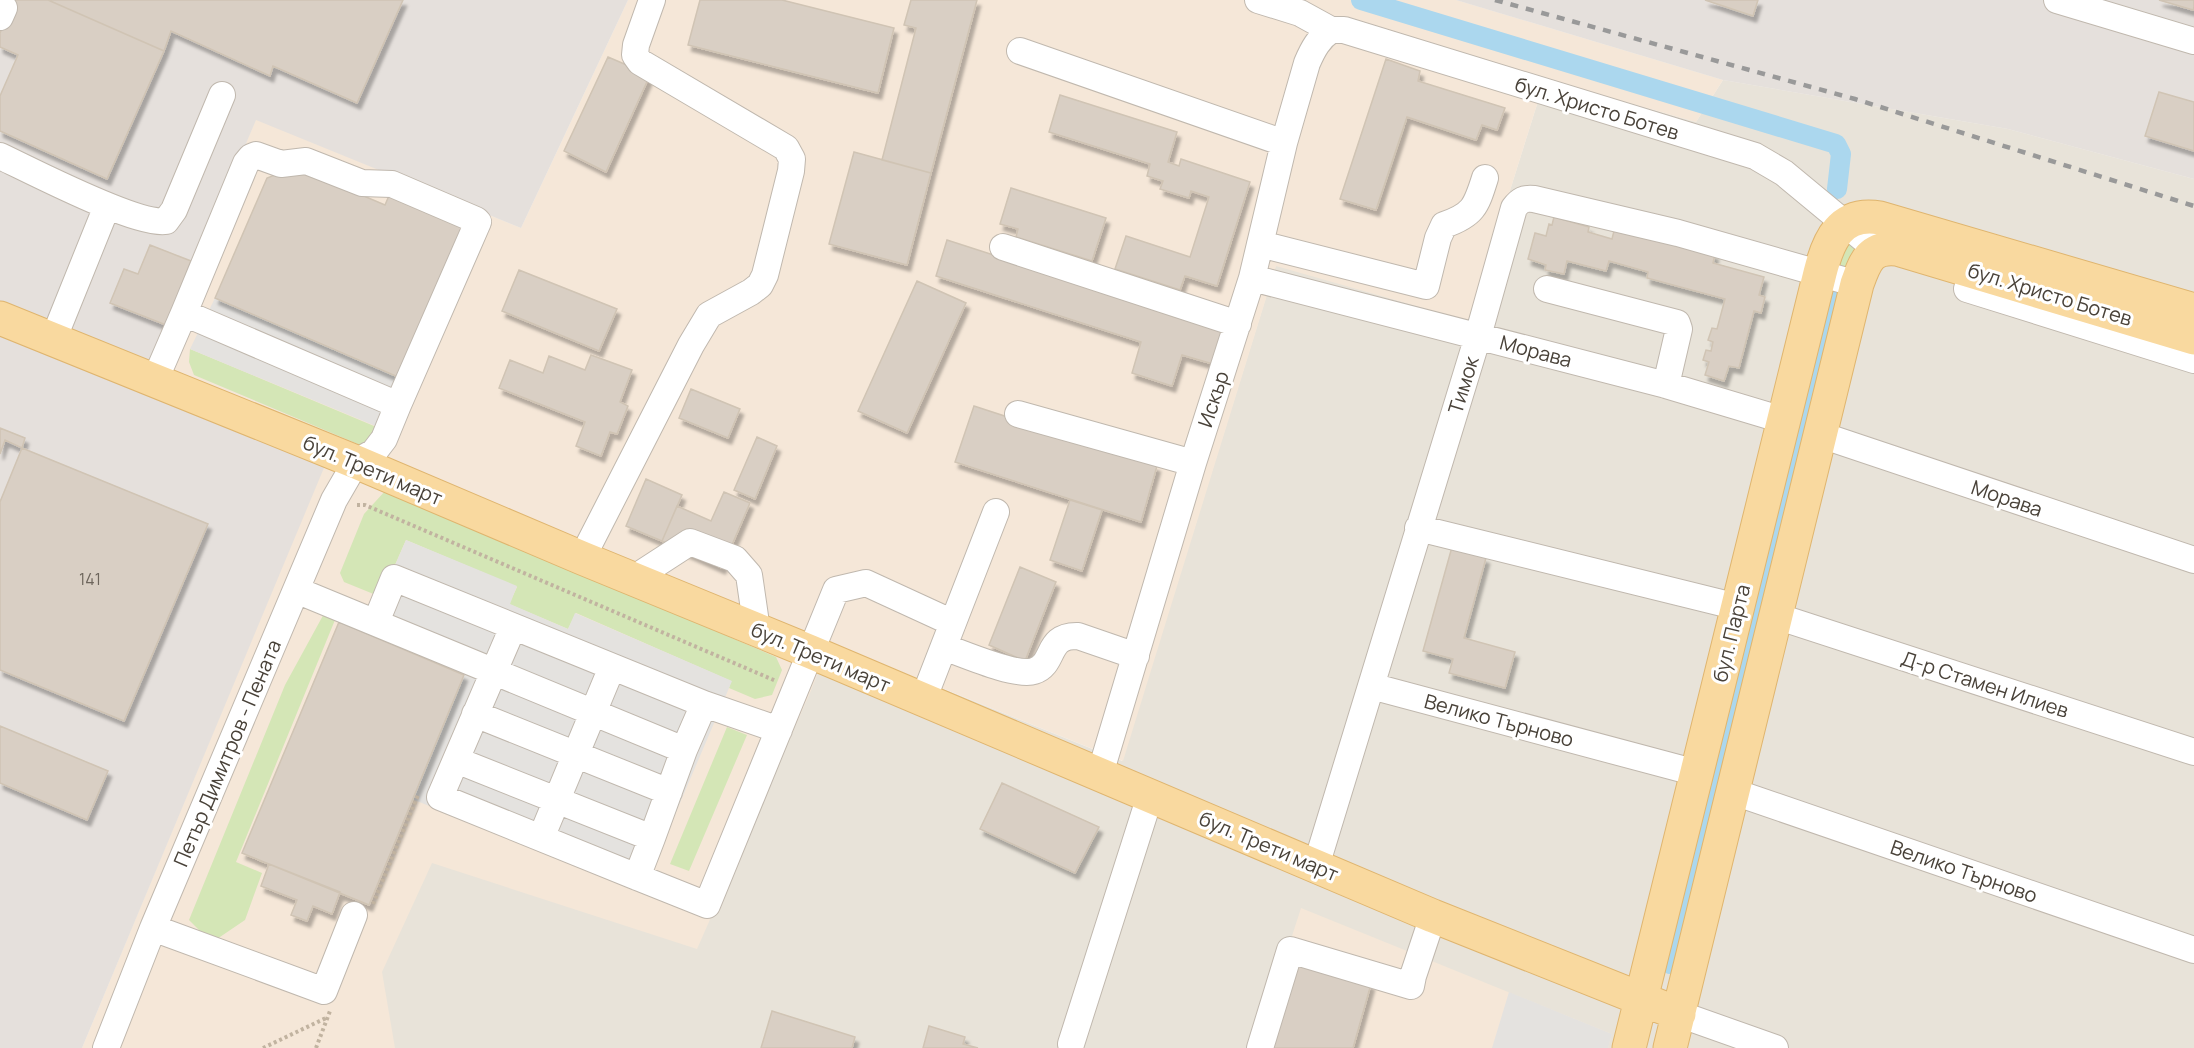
<svg xmlns="http://www.w3.org/2000/svg" width="2194" height="1048" viewBox="0 0 2194 1048" font-family="Manrope,sans-serif">
<defs>
<filter id="shadow"><feDropShadow dx="3.5" dy="6" stdDeviation="1.5" flood-color="#0004"/></filter>
</defs>
<rect width="100%" height="100%" fill="#f5f1eb"/>
<path fill="#e8e3d9" d="M 1545,79 L 1696,122 L 1723,80 L 2008,129 L 2194,179 L 2194,1048 L 82,1048 L 829,643 L 1122,761 L 1276,265 L 1469,321 Z"/>
<path fill="#f5e7d8" d="M 628,0 L 1456,0 L 1723,80 L 1696,122 L 1545,79 L 1469,321 L 1276,266 L 1123,761 L 830,643 L 810,693 L 697,949 L 432,863 L 382,972 L 395,1048 L 82,1048 L 325,463 L 142,389 L 256,119 L 521,228 Z
M 1301,908 L 1612,1034 L 1608,1048 L 1256,1048 Z"/>
<path fill="#e5e0dc" d="M 0,0 L 628,0 L 521,228 L 256,120 L 142,389 L 326,463 L 82,1048 L 0,1048 Z
M 1456,0 L 2194,0 L 2194,179 L 2008,129 L 1723,80 Z"/>
<path fill="#d4e6b6" d="M 1850,240 L 1857,248 L 1851,275 L 1832,270 Z
M 190,349 L 386,431 L 365,447 L 194,375 L 189,362 Z
M 386,490 L 776,657 L 782,670 L 772,695 L 755,699 L 729,688 L 731,681 L 576,613 L 568,629 L 509,604 L 517,587 L 406,540 L 384,590 L 376,595 L 344,582 L 340,573 L 364,514 Z
M 326,610 L 337,615 L 236,862 L 262,873 L 245,920 L 217,939 L 205,936 L 189,920 L 285,685 Z
M 727,727 L 747,735 L 689,871 L 670,864 Z"/>
<path fill="#e4e2df" d="M 215,298 L 398,377 L 378,427 L 190,349 Z
M 406,540 L 517,586 L 510,604 L 568,629 L 575,613 L 732,681 L 642,892 L 412,799 L 464,675 L 359,630 L 376,595 L 384,590 Z
M 1509,992 L 1612,1034 L 1608,1048 L 1492,1048 Z"/>
<g fill="none" stroke-linecap="round" stroke-linejoin="round">
<path stroke="#abd7ee" stroke-width="20" d="M 1361,0 L 1836,144 L 1841,154 L 1837,189
M 1670,964 L 1835,300"/>
</g>
<path fill="#d9cfc4" stroke="#d0c4b4" stroke-width="1.5" filter="url(#shadow)" d="M 15,0 L 48,0 L 164,51 L 107,179 L 0,131 L 0,96 L 18,55 L 0,47 L 0,33 Z
M 48,0 L 403,0 L 357,103 L 273,66 L 270,76 L 171,31 L 164,51 Z
M 700,0 L 782,0 L 894,28 L 878,93 L 688,45 Z
M 911,0 L 977,0 L 931,173 L 882,160 L 916,28 L 904,25 Z
M 1705,0 L 1758,0 L 1753,16 Z
M 2159,0 L 2194,0 L 2194,7 L 2193,10 Z
M 608,57 L 650,75 L 606,172 L 564,151 Z
M 1386,59 L 1420,71 L 1418,81 L 1505,108 L 1497,130 L 1482,125 L 1476,140 L 1407,117 L 1376,210 L 1340,199 Z
M 2159,92 L 2194,102 L 2194,151 L 2145,136 Z
M 1060,95 L 1177,132 L 1168,162 L 1179,166 L 1181,159 L 1250,182 L 1217,286 L 1185,276 L 1180,290 L 1115,269 L 1126,236 L 1190,257 L 1209,197 L 1191,191 L 1189,198 L 1160,189 L 1163,181 L 1147,176 L 1150,164 L 1049,132 Z
M 854,152 L 931,173 L 907,265 L 829,244 Z
M 295,167 L 385,205 L 391,191 L 465,223 L 398,377 L 215,298 L 267,178 Z
M 1011,188 L 1106,218 L 1092,261 L 1016,237 L 1018,229 L 1000,224 Z
M 1554,217 L 1589,227 L 1588,232 L 1612,239 L 1615,227 L 1715,254 L 1713,263 L 1764,277 L 1759,295 L 1765,297 L 1761,313 L 1754,311 L 1739,368 L 1729,366 L 1724,381 L 1705,375 L 1709,362 L 1703,360 L 1706,350 L 1711,351 L 1713,342 L 1708,340 L 1712,328 L 1717,329 L 1725,299 L 1647,278 L 1648,272 L 1609,261 L 1606,271 L 1567,261 L 1564,274 L 1545,270 L 1546,265 L 1528,259 L 1535,233 L 1546,236 L 1549,224 L 1552,225 Z
M 947,240 L 1223,329 L 1213,364 L 1182,355 L 1172,386 L 1132,373 L 1141,342 L 936,276 Z
M 150,245 L 191,261 L 166,325 L 110,303 L 124,269 L 138,274 Z
M 519,270 L 617,309 L 599,351 L 502,311 Z
M 917,281 L 966,303 L 907,433 L 858,411 Z
M 591,355 L 632,370 L 620,402 L 628,406 L 617,434 L 610,432 L 601,456 L 576,446 L 585,422 L 499,388 L 510,360 L 543,373 L 549,356 L 585,370 Z
M 691,389 L 740,409 L 728,438 L 679,418 Z
M 974,406 L 1157,466 L 1141,522 L 955,462 Z
M 0,428 L 25,438 L 22,448 L 5,440 L 0,454 Z
M 757,437 L 777,446 L 755,499 L 734,490 Z
M 22,448 L 208,524 L 124,721 L 0,670 L 0,502 Z
M 646,479 L 682,495 L 662,541 L 626,526 Z
M 724,492 L 750,503 L 722,568 L 662,541 L 677,506 L 711,521 Z
M 1070,500 L 1102,510 L 1082,571 L 1050,560 Z
M 1452,547 L 1486,558 L 1464,638 L 1515,652 L 1505,688 L 1449,673 L 1453,659 L 1423,651 Z
M 1020,567 L 1056,582 L 1025,661 L 989,645 Z
M 339,622 L 464,675 L 369,905 L 242,853 Z
M 0,726 L 108,771 L 87,820 L 0,783 Z
M 1002,783 L 1099,827 L 1075,873 L 980,829 Z
M 269,864 L 340,892 L 332,914 L 313,906 L 307,921 L 291,915 L 297,900 L 261,886 Z
M 1294,962 L 1371,984 L 1353,1048 L 1270,1048 Z
M 772,1011 L 855,1037 L 852,1048 L 761,1048 Z
M 929,1026 L 965,1037 L 963,1044 L 978,1048 L 923,1048 Z"/>
<g fill="none" stroke-linecap="round" stroke-linejoin="round">
<defs>
<path id="minor" d="M 1258,0 L 1300,13 L 1331,30 L 1344,30 L 1755,156 L 1784,173 L 1877,250
M 2057,0 L 2194,41
M 0,17 L 4,8
M 1020,51 L 1284,143
M 0,156 C 32,171 137,226 166,221 L 174,210 L 222,95
M 1260,244 L 1426,286 L 1438,238 L 1444,225 C 1473,215 1476,207 1485,178
M 1003,247 L 1238,324
M 1252,278 L 1666,385 L 1783,420
M 1547,289 L 1677,323 L 1679,329 L 1666,385
M 1967,289 L 2194,360
M 53,340 L 107,206
M 155,380 L 184,313 L 398,405 L 478,222 L 476,220 L 392,184 L 362,183 L 306,161 L 281,164 L 256,155 L 251,157 L 246,163 L 184,313
M 1018,414 L 1193,463
M 1821,435 L 2194,560
M 1418,528 L 1738,607
M 582,558 L 691,345 L 709,315 L 751,292 L 760,285 L 765,275 L 791,171 L 792,159 L 786,148 L 640,62 L 635,55 L 636,45 L 652,0
M 633,579 L 690,542 L 735,559 L 749,575 L 757,630
M 296,590 L 684,750 L 704,704 L 394,578 L 376,622
M 1776,616 L 2194,752
M 944,647 C 964,654 1016,677 1034,671 C 1056,664 1045,635 1078,636 L 1136,656
M 1371,686 L 1697,773
M 923,700 L 996,512
M 704,704 L 779,730
M 475,714 L 669,792
M 456,760 L 652,838 L 637,877 L 440,797 L 513,627
M 1100,774 L 1193,463 L 1252,278 L 1284,143 L 1307,63 C 1313,49 1319,38 1331,30
M 1734,792 L 2194,950
M 541,838 L 612,667
M 652,838 L 684,750
M 1316,866 L 1478,336 L 1514,208 C 1520,200 1524,198 1534,199 L 1678,233 L 1857,284
M 637,877 L 707,905 L 836,590 L 866,583 L 953,623
M 153,928 L 324,991 L 354,915
M 1679,1014 L 1775,1048
M 1071,1044 L 1150,796
M 106,1048 L 153,928 L 334,500 L 356,462 L 374,452 L 384,439 L 398,405
M 1260,1048 L 1290,950 L 1411,986 L 1413,976 L 1433,916"/>
<path id="major" d="M 0,318 L 356,462 L 582,558 L 811,652 L 1433,916 L 1679,1014
M 1629,1048 L 1820,273 C 1828,241 1840,211 1880,218 L 2194,310
M 1670,1048 L 1857,284 C 1865,262 1870,246 1897,249 L 2194,338"/>
</defs>
<use href="#minor" stroke="#c0b8ae" stroke-width="28"/>
<use href="#major" stroke="#dfb56f" stroke-width="35"/>
<path stroke="#c1b3a0" stroke-width="4" stroke-dasharray="3 3" stroke-linecap="butt" d="M 357,505 L 365,505 L 776,681
M 373,904 L 418,795
M 263,1048 L 326,1018
M 316,1048 L 330,1011"/>
<use href="#minor" stroke="#fff" stroke-width="26"/>
<use href="#major" stroke="#f9d99f" stroke-width="33"/>
<path stroke="#999" stroke-width="4.5" stroke-dasharray="8 8" stroke-linecap="butt" d="M 1495,0 L 1855,99 L 2194,206"/>
</g>
<g text-anchor="middle" dominant-baseline="central" stroke-width="6" stroke-linejoin="round" paint-order="stroke">
<g font-size="16" fill="#6d655c">
<text x="90" y="579">141</text>
</g>
<g font-size="20" fill="#494239" stroke="#fff">
<text transform="translate(1597 108) rotate(17)">бул. Христо Ботев</text>
<text transform="translate(2050 294) rotate(17)">бул. Христо Ботев</text>
<text transform="translate(1536 351) rotate(15)">Морава</text>
<text transform="translate(1463 385) rotate(-73)">Тимок</text>
<text transform="translate(1213 399) rotate(-72)">Искър</text>
<text transform="translate(373 470) rotate(23)">бул. Трети март</text>
<text transform="translate(2007 498) rotate(19)">Морава</text>
<text transform="translate(1731 633) rotate(-76)">бул. Парта</text>
<text transform="translate(821 657) rotate(23)">бул. Трети март</text>
<text transform="translate(1985 684) rotate(18)">Д-р Стамен Илиев</text>
<text transform="translate(1499 720) rotate(15)">Велико Търново</text>
<text transform="translate(227 753) rotate(-67)">Петър Димитров - Пената</text>
<text transform="translate(1269 846) rotate(23)">бул. Трети март</text>
<text transform="translate(1964 871) rotate(19)">Велико Търново</text>
</g>
</g>
</svg>
